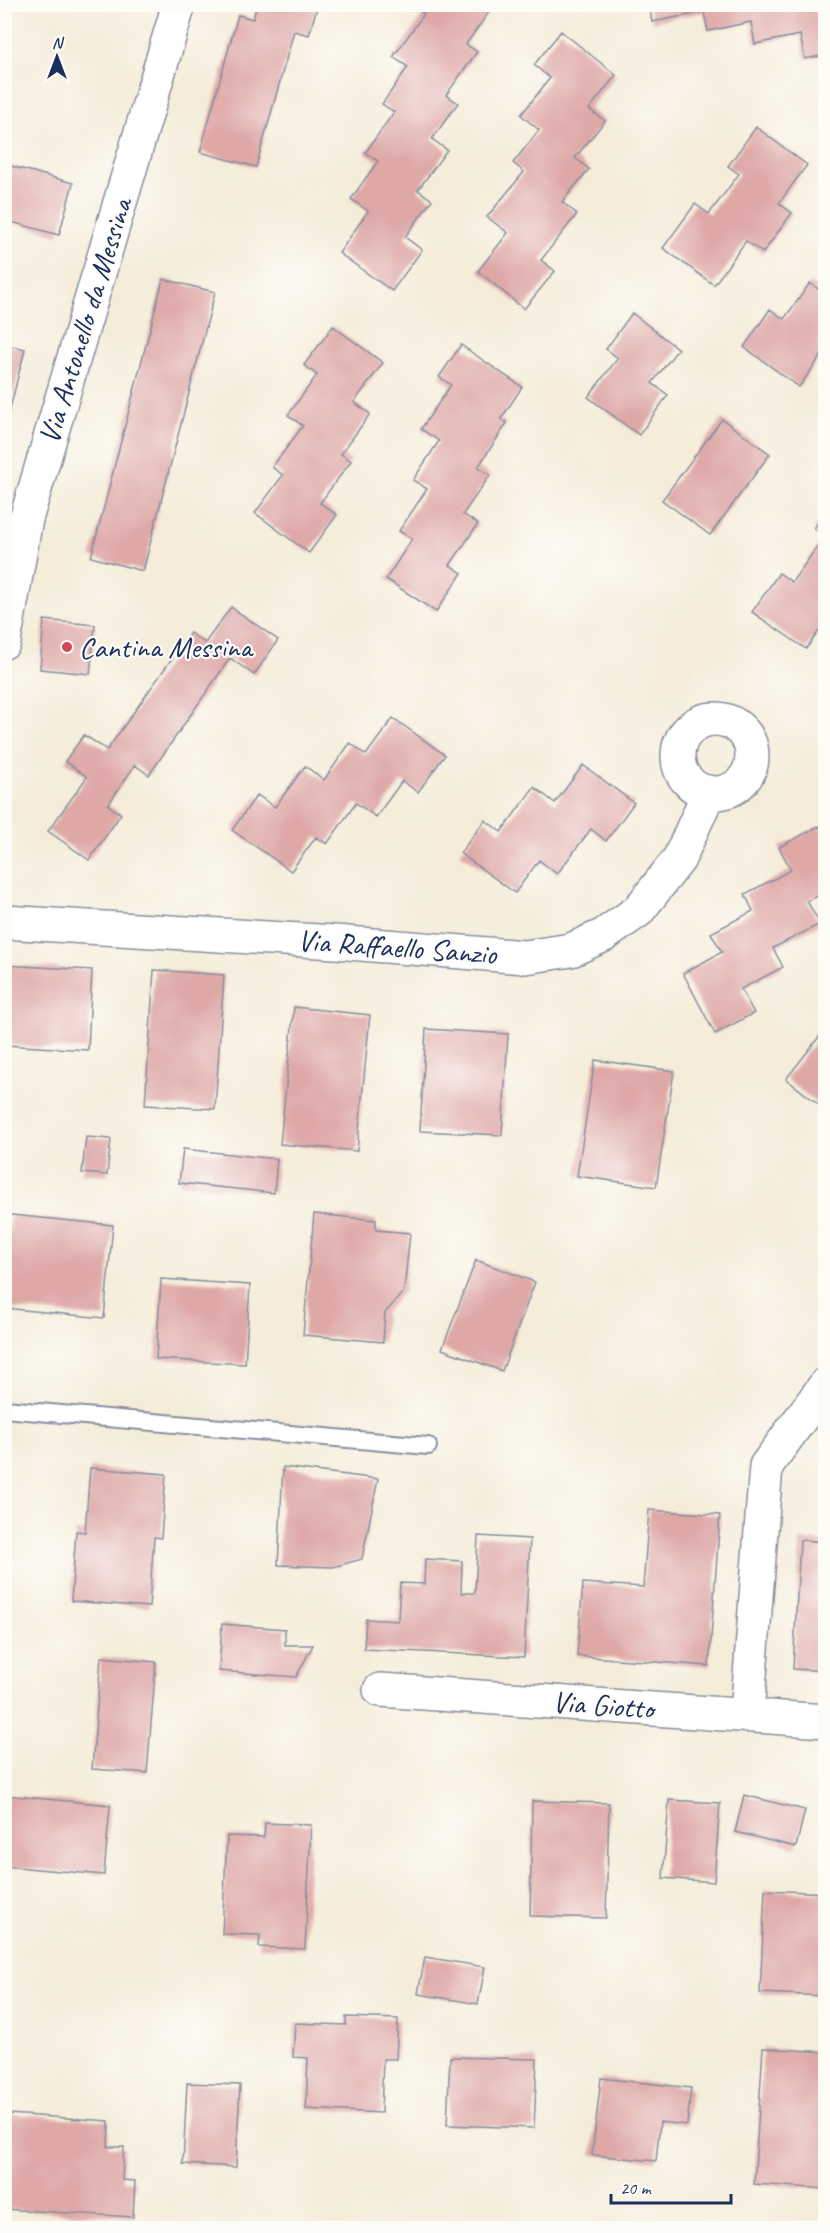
<svg xmlns="http://www.w3.org/2000/svg" width="830" height="2233" viewBox="0 0 830 2233" font-family="Caveat,sans-serif">
<rect width="100%" height="100%" fill="#fdfcf7"/>
<filter id="ink" filterUnits="userSpaceOnUse"><feTurbulence type="fractalNoise" baseFrequency=".0167" numOctaves="2"/><feDisplacementMap in="SourceGraphic" scale="12" xChannelSelector="R" yChannelSelector="G"/><feConvolveMatrix kernelMatrix="1 2 1 2 8 2 1 2 1" color-interpolation-filters="sRGB"/></filter>
<filter id="wash" filterUnits="userSpaceOnUse"><feTurbulence type="fractalNoise" baseFrequency=".008" numOctaves="4" result="noise"/><feDisplacementMap in="SourceGraphic" scale="24" xChannelSelector="R" yChannelSelector="G"/><feGaussianBlur stdDeviation="1.35" result="paint"/><feColorMatrix in="noise" values="0 0 0 0 0 0 0 0 0 0 0 0 0 0 0 0 0 1.4 0 .05"/><feComposite in="paint" operator="in"/></filter>
<g filter="url(#wash)">
<rect width="100%" height="100%" fill="#f5edda"/>
<g id="blocks">
<path fill="#dea8a7" d="M 257,4 L 318,4 L 309,35 L 294,31 L 256,167 L 200,152 L 238,15 L 253,19 Z
M 410,4 L 487,4 L 492,8 L 466,44 L 477,52 L 446,95 L 458,103 L 432,139 L 447,150 L 418,190 L 432,200 L 405,237 L 422,250 L 392,291 L 339,253 L 368,211 L 351,199 L 378,161 L 365,153 L 394,112 L 382,104 L 408,67 L 393,57 L 424,14 Z
M 649,4 L 826,4 L 826,55 L 805,59 L 800,35 L 755,44 L 751,22 L 708,31 L 704,12 L 652,22 Z
M 561,31 L 616,75 L 589,109 L 605,121 L 575,158 L 589,169 L 562,202 L 577,214 L 541,260 L 555,271 L 524,309 L 478,271 L 508,233 L 487,217 L 524,172 L 513,163 L 539,130 L 521,115 L 550,78 L 534,65 Z
M 756,127 L 807,165 L 779,203 L 792,213 L 763,253 L 746,241 L 714,285 L 663,248 L 695,204 L 709,214 L 739,174 L 728,166 Z
M 4,164 L 73,183 L 59,235 L 4,220 Z
M 163,279 L 215,292 L 143,571 L 91,557 Z
M 810,283 L 821,291 L 826,285 L 826,349 L 799,387 L 744,347 L 770,309 L 784,319 Z
M 632,313 L 678,349 L 652,383 L 668,395 L 639,435 L 588,397 L 618,358 L 606,349 Z
M 333,326 L 383,363 L 354,402 L 370,414 L 341,454 L 351,461 L 320,503 L 337,515 L 309,553 L 255,513 L 283,475 L 272,467 L 303,426 L 288,415 L 317,375 L 304,365 Z
M 4,344 L 25,349 L 5,429 L 4,429 Z
M 461,345 L 522,387 L 501,419 L 507,423 L 478,467 L 490,475 L 463,514 L 478,524 L 450,565 L 462,573 L 436,612 L 386,579 L 412,539 L 399,531 L 427,489 L 413,480 L 439,441 L 421,429 L 451,385 L 439,377 Z
M 722,419 L 770,454 L 710,535 L 662,500 Z
M 826,511 L 826,621 L 806,649 L 752,612 L 779,573 L 792,582 L 825,536 L 814,528 Z
M 231,607 L 278,640 L 254,675 L 230,658 L 149,775 L 135,765 L 108,805 L 121,814 L 89,860 L 48,831 L 87,777 L 65,761 L 84,735 L 107,750 L 190,633 L 205,643 Z
M 44,620 L 95,625 L 90,674 L 40,669 Z
M 393,718 L 445,755 L 418,792 L 402,781 L 376,817 L 356,803 L 327,844 L 316,837 L 291,871 L 232,830 L 257,795 L 275,807 L 305,766 L 324,780 L 350,743 L 366,755 Z
M 583,765 L 634,803 L 606,841 L 591,829 L 557,874 L 539,860 L 515,893 L 460,853 L 485,820 L 501,832 L 534,787 L 555,803 Z
M 819,826 L 826,838 L 826,892 L 807,901 L 820,924 L 773,948 L 783,967 L 741,989 L 754,1013 L 715,1034 L 683,973 L 722,952 L 711,933 L 753,911 L 745,894 L 791,870 L 779,847 Z
M 4,965 L 92,970 L 88,1050 L 4,1045 Z
M 154,970 L 224,975 L 215,1109 L 145,1105 Z
M 294,1007 L 370,1015 L 357,1151 L 280,1144 Z
M 826,1028 L 826,1110 L 786,1079 Z
M 426,1029 L 508,1034 L 502,1135 L 420,1131 Z
M 595,1060 L 674,1071 L 656,1187 L 577,1176 Z
M 86,1137 L 111,1139 L 107,1175 L 82,1173 Z
M 183,1149 L 277,1159 L 274,1193 L 179,1183 Z
M 314,1214 L 376,1220 L 376,1230 L 410,1233 L 404,1291 L 385,1313 L 383,1342 L 303,1335 Z
M 11,1215 L 113,1225 L 104,1318 L 4,1308 L 4,1280 Z
M 476,1260 L 535,1282 L 502,1371 L 442,1349 Z
M 161,1279 L 250,1285 L 245,1364 L 156,1359 Z
M 283,1467 L 378,1479 L 362,1559 L 333,1567 L 278,1565 Z
M 90,1468 L 166,1474 L 161,1538 L 154,1537 L 149,1607 L 71,1601 L 76,1531 L 85,1532 Z
M 649,1510 L 720,1515 L 709,1666 L 577,1656 L 583,1583 L 643,1587 Z
M 478,1536 L 530,1539 L 524,1657 L 364,1649 L 366,1619 L 398,1621 L 400,1583 L 424,1584 L 425,1559 L 462,1561 L 461,1593 L 475,1593 Z
M 800,1540 L 826,1542 L 826,1671 L 793,1669 Z
M 222,1624 L 285,1629 L 285,1645 L 313,1645 L 296,1677 L 219,1671 Z
M 101,1657 L 156,1662 L 147,1773 L 92,1769 Z
M 4,1795 L 110,1805 L 104,1875 L 4,1866 Z
M 744,1795 L 805,1810 L 796,1847 L 735,1832 Z
M 669,1800 L 720,1803 L 714,1882 L 663,1878 Z
M 532,1801 L 609,1803 L 606,1918 L 530,1916 Z
M 265,1823 L 311,1825 L 305,1949 L 259,1947 L 260,1935 L 222,1934 L 227,1836 L 264,1837 Z
M 765,1890 L 826,1893 L 826,1996 L 760,1993 Z
M 425,1957 L 485,1967 L 478,2004 L 418,1994 Z
M 346,2017 L 398,2019 L 396,2059 L 383,2059 L 381,2113 L 306,2109 L 308,2058 L 293,2057 L 295,2023 L 346,2025 Z
M 763,2048 L 826,2052 L 826,2189 L 754,2184 Z
M 450,2057 L 537,2059 L 534,2128 L 447,2125 Z
M 601,2078 L 691,2088 L 687,2125 L 660,2122 L 656,2161 L 592,2155 Z
M 187,2083 L 240,2085 L 236,2167 L 183,2164 Z
M 9,2114 L 109,2121 L 108,2147 L 124,2147 L 122,2180 L 135,2181 L 133,2217 L 4,2209 L 4,2143 L 6,2143 Z"/>
</g>
</g>
<g filter="url(#ink)">
<use href="#blocks" fill-opacity="0" stroke="#888e9c" stroke-width="1.5"/>
<g fill="none" stroke-linecap="round" stroke-linejoin="round">
<defs>
<path id="service" d="M 4,1409 L 428,1446"/>
<path id="minor" d="M 4,642 L 26,519 L 179,4
M678 756a37 37 0 1 1 74 0a37 37 0 1 1-74 0Z
M 4,922 L 335,942 L 525,957 L 571,950 L 604,935 L 638,911 L 679,859 L 709,792
M 380,1690 L 826,1721
M 747,1715 L 766,1466 L 826,1384"/>
</defs>
<use href="#service" stroke="#888e9c" stroke-width="20"/>
<use href="#minor" stroke="#888e9c" stroke-width="36"/>
<use href="#service" stroke="#fff" stroke-width="16"/>
<use href="#minor" stroke="#fff" stroke-width="33"/>
</g>
</g>
<circle fill="#d1495b" stroke="#fdfcf7" stroke-width="2" cx="67" cy="647" r="6"/>
<g text-anchor="middle" dominant-baseline="central" stroke-width="4.5" stroke-linejoin="round" paint-order="stroke">
<g font-size="30" fill="#1b2f5e" stroke="#fdfcf7">
<text transform="translate(85 321) rotate(-73)">Via Antonello da Messina</text>
<text transform="translate(397 947) rotate(4)">Via Raffaello Sanzio</text>
<text transform="translate(603 1705) rotate(4)">Via Giotto</text>
</g>
<g font-size="30" fill="#1b2f5e" stroke="#fdfcf7" text-anchor="start">
<text x="79" y="647">Cantina Messina</text>
</g>
</g>
<rect width="830" height="2233" fill="none" stroke="#fdfcf7" stroke-width="24"/>
<g transform="translate(57 57)" stroke="#fdfcf7" stroke-width="4.5" paint-order="stroke">
<path d="M0-4.5L10 22L0 15L-10 22Z" fill="#1b2f5e"/>
<text y="-9" font-size="16" font-weight="bold" text-anchor="middle" fill="#1b2f5e">N</text>
</g>
<path d="M611 2194v9h120v-9" fill="none" stroke="#1b2f5e" stroke-width="3"/>
<text x="620" y="2194" font-size="18" fill="#1b2f5e" stroke="#fdfcf7" stroke-width="4.5" paint-order="stroke">20 m</text>
</svg>
